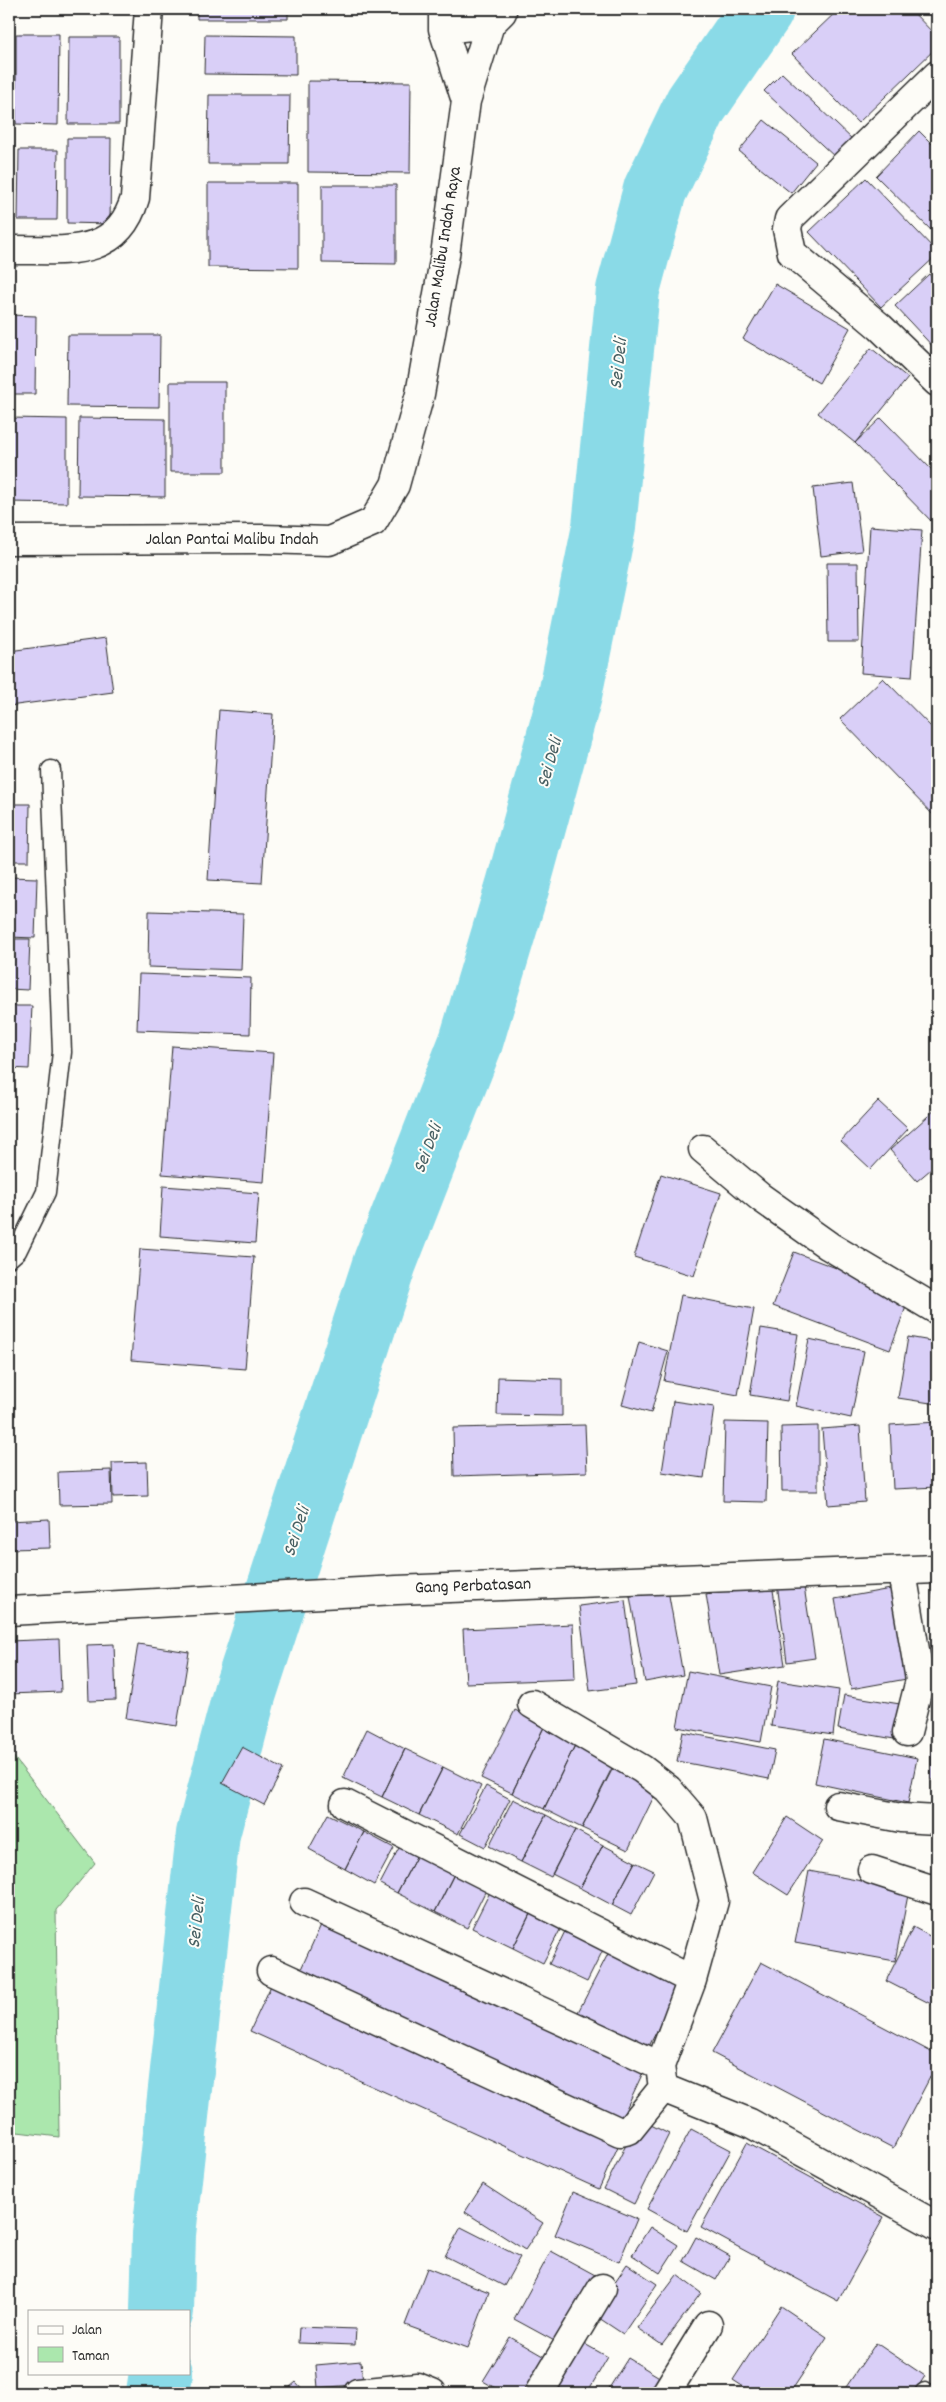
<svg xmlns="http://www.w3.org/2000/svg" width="946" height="2402" viewBox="0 0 946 2402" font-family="Dekko,sans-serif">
<rect width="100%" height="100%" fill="#fdfcf7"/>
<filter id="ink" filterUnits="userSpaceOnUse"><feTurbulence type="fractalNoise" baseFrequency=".02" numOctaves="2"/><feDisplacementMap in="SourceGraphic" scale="10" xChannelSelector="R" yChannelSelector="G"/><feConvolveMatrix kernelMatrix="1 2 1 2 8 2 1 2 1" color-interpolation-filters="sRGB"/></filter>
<g filter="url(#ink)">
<path fill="#abe7ad" stroke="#6b896c" d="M 9,1751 L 95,1863 L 56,1910 L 59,2137 L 9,2131 Z"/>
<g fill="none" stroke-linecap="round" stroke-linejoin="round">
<path stroke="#8adae7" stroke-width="64" d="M 162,2311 L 164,2234 L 208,1834 L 245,1692 L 385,1262 L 471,1042 L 518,885 L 570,695 L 604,527 L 628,290 L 655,190 L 696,105 L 762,9
M 158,2393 L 161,2373"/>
</g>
<path fill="#d9cff7" stroke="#2b2b2b" d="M 197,9 L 288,9 L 288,19 L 197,19 Z
M 839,9 L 910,9 L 937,37 L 937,47 L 858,123 L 792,54 Z
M 16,34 L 59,34 L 58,125 L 16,124 Z
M 205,35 L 296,36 L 296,75 L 204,74 Z
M 69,37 L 119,37 L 119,124 L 68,124 Z
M 782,73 L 853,140 L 836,158 L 764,91 Z
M 308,81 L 411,82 L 410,173 L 308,172 Z
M 209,95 L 290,95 L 289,164 L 208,164 Z
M 764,120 L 816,162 L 791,193 L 739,151 Z
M 919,131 L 937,149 L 937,236 L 876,176 Z
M 67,138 L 111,138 L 110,224 L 67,223 Z
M 9,140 L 10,140 L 9,215 Z
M 19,150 L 58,150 L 57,220 L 18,220 Z
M 866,178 L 937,252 L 937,255 L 881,307 L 809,232 Z
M 208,183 L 298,183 L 298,268 L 208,267 Z
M 322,185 L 396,185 L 396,264 L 322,263 Z
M 929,274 L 937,283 L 937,351 L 895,306 Z
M 775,284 L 850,328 L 819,383 L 743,339 Z
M 9,315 L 36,316 L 35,394 L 9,394 Z
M 68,335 L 160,335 L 159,407 L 67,406 Z
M 871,348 L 908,378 L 855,443 L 818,413 Z
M 170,382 L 225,382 L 225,472 L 170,472 Z
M 9,418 L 67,419 L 67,503 L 9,502 Z
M 79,418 L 165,419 L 165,497 L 78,496 Z
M 881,418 L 937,475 L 937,527 L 855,443 Z
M 853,483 L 862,551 L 821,556 L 813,488 Z
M 870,526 L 922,530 L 912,677 L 861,673 Z
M 827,563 L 858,563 L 859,642 L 828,642 Z
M 106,638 L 113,692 L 9,706 L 9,651 Z
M 883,678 L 937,733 L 937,819 L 840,719 Z
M 219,710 L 273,714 L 262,883 L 208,880 Z
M 9,804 L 30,804 L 29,861 L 9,861 Z
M 9,877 L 37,878 L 35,938 L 9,937 Z
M 149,911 L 243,914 L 241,970 L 148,967 Z
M 9,939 L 30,939 L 28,990 L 9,989 Z
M 139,974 L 251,978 L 250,1034 L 137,1030 Z
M 9,1006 L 32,1006 L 29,1069 L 9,1068 Z
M 172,1046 L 273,1053 L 264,1182 L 162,1174 Z
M 878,1101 L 908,1129 L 871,1169 L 841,1141 Z
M 937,1108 L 937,1164 L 917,1181 L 890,1150 Z
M 661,1174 L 721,1193 L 694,1276 L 634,1257 Z
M 937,1174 L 937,1186 L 931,1179 Z
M 163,1186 L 259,1193 L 255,1243 L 160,1236 Z
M 140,1249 L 254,1257 L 245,1369 L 131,1360 Z
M 794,1252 L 910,1296 L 890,1350 L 773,1306 Z
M 681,1295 L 754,1309 L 738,1395 L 664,1381 Z
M 761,1328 L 798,1334 L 787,1401 L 750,1395 Z
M 908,1337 L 937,1342 L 937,1404 L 898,1398 Z
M 809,1339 L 864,1351 L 851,1418 L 796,1406 Z
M 639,1342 L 668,1351 L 651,1413 L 622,1405 Z
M 498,1377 L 562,1379 L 562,1416 L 497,1415 Z
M 673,1401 L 714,1407 L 704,1478 L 662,1472 Z
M 725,1422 L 768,1423 L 766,1502 L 723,1501 Z
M 937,1422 L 937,1487 L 893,1489 L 890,1425 Z
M 585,1425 L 587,1472 L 454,1476 L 453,1428 Z
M 818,1426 L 818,1491 L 782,1491 L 781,1427 Z
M 860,1426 L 865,1502 L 828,1505 L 822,1429 Z
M 147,1462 L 148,1496 L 113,1497 L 112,1463 Z
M 111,1470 L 112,1504 L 59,1505 L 58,1472 Z
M 49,1519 L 50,1548 L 9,1549 L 9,1521 Z
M 803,1580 L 815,1658 L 787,1662 L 777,1583 Z
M 772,1584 L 785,1665 L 719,1675 L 706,1594 Z
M 932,1585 L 937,1585 L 937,1621 Z
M 896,1588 L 912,1678 L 851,1689 L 835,1599 Z
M 668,1590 L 683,1675 L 645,1682 L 630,1596 Z
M 625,1600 L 636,1685 L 590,1691 L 579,1606 Z
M 573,1624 L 575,1679 L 466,1683 L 463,1629 Z
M 59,1639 L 61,1692 L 9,1694 L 9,1641 Z
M 114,1644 L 116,1700 L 89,1701 L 87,1645 Z
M 138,1644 L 189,1652 L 177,1726 L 126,1718 Z
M 688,1671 L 771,1687 L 761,1742 L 677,1727 Z
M 935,1671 L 937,1671 L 937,1702 L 931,1701 Z
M 778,1681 L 839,1690 L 833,1735 L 771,1726 Z
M 844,1695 L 900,1704 L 894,1739 L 838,1729 Z
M 931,1707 L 937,1707 L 937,1780 L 931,1780 Z
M 515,1710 L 545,1725 L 512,1793 L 481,1778 Z
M 545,1725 L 577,1741 L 544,1809 L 512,1793 Z
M 367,1729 L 405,1749 L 382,1797 L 343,1778 Z
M 683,1732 L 775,1750 L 769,1779 L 677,1761 Z
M 824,1739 L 917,1758 L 908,1803 L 815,1783 Z
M 577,1741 L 616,1760 L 582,1828 L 544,1809 Z
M 242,1747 L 283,1769 L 264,1805 L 222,1783 Z
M 405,1749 L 443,1767 L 419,1815 L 382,1797 Z
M 443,1767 L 481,1786 L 458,1834 L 419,1815 Z
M 613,1768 L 657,1790 L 628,1850 L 582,1828 Z
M 486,1786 L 510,1799 L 485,1847 L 460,1834 Z
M 513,1799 L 546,1815 L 521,1862 L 489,1846 Z
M 328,1814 L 364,1832 L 345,1869 L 309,1849 Z
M 546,1815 L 575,1830 L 551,1877 L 521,1862 Z
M 787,1817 L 823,1841 L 788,1895 L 752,1872 Z
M 575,1830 L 603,1845 L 580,1888 L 552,1874 Z
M 364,1832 L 394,1848 L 374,1885 L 345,1869 Z
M 603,1845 L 635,1862 L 612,1905 L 580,1888 Z
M 400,1846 L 417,1855 L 397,1893 L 380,1884 Z
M 417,1855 L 454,1874 L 435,1912 L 397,1893 Z
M 635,1862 L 654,1871 L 631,1915 L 612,1905 Z
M 809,1871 L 909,1890 L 895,1961 L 795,1943 Z
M 454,1874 L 486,1890 L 467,1928 L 435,1912 Z
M 490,1892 L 531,1912 L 513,1948 L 472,1928 Z
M 531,1912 L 561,1928 L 543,1963 L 513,1948 Z
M 325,1916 L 647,2064 L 617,2128 L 296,1980 Z
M 570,1921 L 608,1940 L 587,1982 L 549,1964 Z
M 913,1927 L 937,1940 L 937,2007 L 886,1981 Z
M 610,1950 L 680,1986 L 646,2052 L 576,2016 Z
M 761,1962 L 937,2055 L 937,2064 L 893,2148 L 712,2053 Z
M 275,1977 L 623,2135 L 599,2189 L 250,2031 Z
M 639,2119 L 669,2134 L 634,2204 L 604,2189 Z
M 691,2129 L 731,2150 L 687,2231 L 647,2209 Z
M 747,2143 L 884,2217 L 838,2301 L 701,2227 Z
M 483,2184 L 543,2223 L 525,2250 L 465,2212 Z
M 573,2192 L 637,2219 L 619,2262 L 555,2235 Z
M 461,2227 L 520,2257 L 504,2286 L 445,2256 Z
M 650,2227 L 678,2245 L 660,2273 L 632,2255 Z
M 696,2237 L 730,2256 L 716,2280 L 683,2261 Z
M 551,2251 L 597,2276 L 560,2344 L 514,2319 Z
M 627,2264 L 657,2284 L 623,2334 L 593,2314 Z
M 427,2268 L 489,2292 L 468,2348 L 405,2325 Z
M 677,2275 L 701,2293 L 662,2345 L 637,2328 Z
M 781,2306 L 827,2337 L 790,2393 L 753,2393 L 733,2380 Z
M 299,2327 L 356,2329 L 355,2345 L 298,2343 Z
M 510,2337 L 548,2359 L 528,2393 L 504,2393 L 483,2381 Z
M 581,2342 L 608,2357 L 587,2393 L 551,2393 Z
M 876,2343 L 925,2376 L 914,2393 L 842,2393 Z
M 628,2358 L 666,2381 L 658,2393 L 606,2393 Z
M 361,2361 L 363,2384 L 318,2388 L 316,2365 Z
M 937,2381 L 937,2393 L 930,2393 Z
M 296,2382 L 306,2393 L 283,2393 Z"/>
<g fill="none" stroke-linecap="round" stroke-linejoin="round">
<defs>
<path id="lane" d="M 9,1258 L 17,1251 L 46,1192 L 62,1052 L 51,770
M 924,2393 L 925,2392"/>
<path id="street" d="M 443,9 L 443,29 L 466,101
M 443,29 L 490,24 L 502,12
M 937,75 L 789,219 L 787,229 L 792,253 L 880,327 L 937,382
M 9,250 C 61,249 117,261 135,198 L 149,9
M 9,540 L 264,539 L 329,541 L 373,522 L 395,485 L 420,394 L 445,255 L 466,101 L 490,24 L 490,9
M 703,1149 L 760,1197 L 829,1246 L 937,1310
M 902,1572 L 920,1680 L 907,1732
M 9,1611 L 397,1590 L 937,1569
M 532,1704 L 642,1769 L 668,1789 L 693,1818 L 714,1901 L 692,1980 L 660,2066 L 663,2088
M 345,1804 L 692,1980
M 838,1806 L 901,1818 L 937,1820
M 872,1870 L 937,1891
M 304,1902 L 660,2066
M 271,1971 L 620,2132 L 629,2130 L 663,2088 L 750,2123 L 937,2226
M 358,2393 L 417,2387 L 432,2393
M 539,2393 L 602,2288
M 666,2393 L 708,2325"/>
</defs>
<use href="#lane" stroke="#2b2b2b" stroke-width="21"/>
<use href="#street" stroke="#2b2b2b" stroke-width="31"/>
<use href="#lane" stroke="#fdfcf7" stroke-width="18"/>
<use href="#street" stroke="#fdfcf7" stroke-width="28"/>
</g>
</g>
<g text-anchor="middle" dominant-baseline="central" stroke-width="4" stroke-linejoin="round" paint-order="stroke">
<g font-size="18" fill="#2b2b2b" stroke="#fdfcf7">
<text transform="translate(444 247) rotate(-81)">Jalan Malibu Indah Raya</text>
<text x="232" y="540">Jalan Pantai Malibu Indah</text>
<text transform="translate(473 1587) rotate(-2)">Gang Perbatasan</text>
</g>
<g font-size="19" font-style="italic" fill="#486063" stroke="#fdfcf7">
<text transform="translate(620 364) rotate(-84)">Sei Deli</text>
<text transform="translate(551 763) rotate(-74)">Sei Deli</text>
<text transform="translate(429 1149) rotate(-69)">Sei Deli</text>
<text transform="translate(298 1532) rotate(-72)">Sei Deli</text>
<text transform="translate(198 1923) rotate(-84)">Sei Deli</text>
</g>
</g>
<rect width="946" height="2402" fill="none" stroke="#fdfcf7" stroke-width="30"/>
<rect x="15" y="15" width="916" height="2372" fill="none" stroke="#2b2b2b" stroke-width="2" filter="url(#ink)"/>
<rect x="28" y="2310" width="162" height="65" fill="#fdfcf7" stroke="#a9a8a5"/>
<rect x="38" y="2326" width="25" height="8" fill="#fdfcf7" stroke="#a9a8a5"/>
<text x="72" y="2334" font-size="15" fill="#2b2b2b">Jalan</text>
<rect x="38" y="2347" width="25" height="15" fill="#abe7ad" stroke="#a9a8a5"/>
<text x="72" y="2360" font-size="15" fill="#2b2b2b">Taman</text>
</svg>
